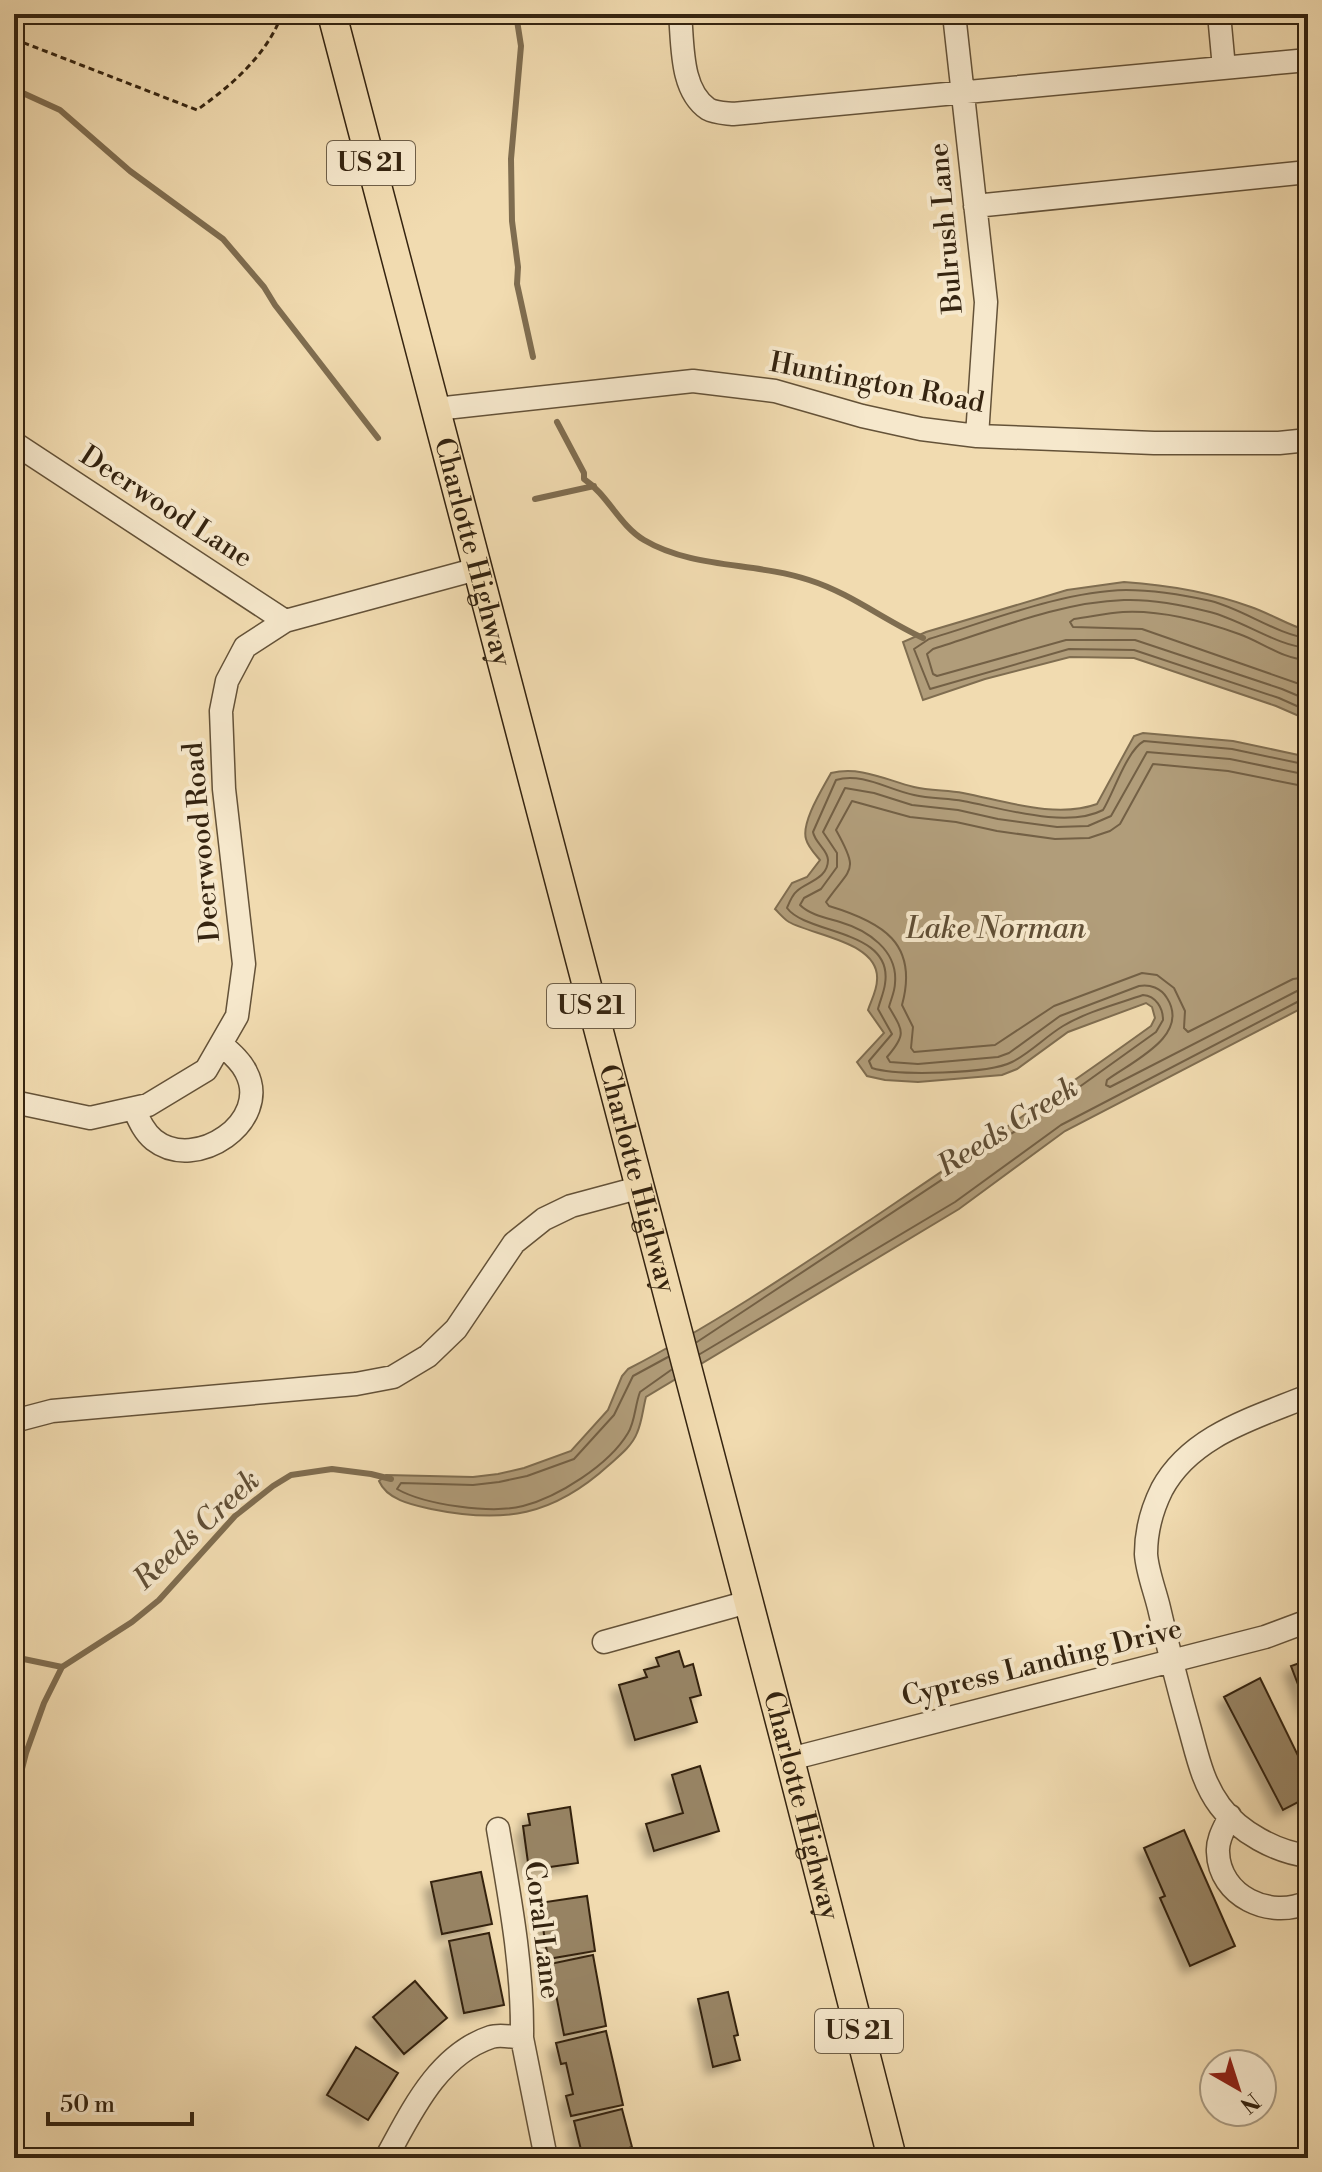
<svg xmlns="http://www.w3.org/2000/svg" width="1322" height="2172" viewBox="0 0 1322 2172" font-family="'Libre Bodoni',serif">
<defs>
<filter id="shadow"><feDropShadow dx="-7" dy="7" stdDeviation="4" flood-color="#0004"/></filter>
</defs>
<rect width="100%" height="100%" fill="#f1dbb0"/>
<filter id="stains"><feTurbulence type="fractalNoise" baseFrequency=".0025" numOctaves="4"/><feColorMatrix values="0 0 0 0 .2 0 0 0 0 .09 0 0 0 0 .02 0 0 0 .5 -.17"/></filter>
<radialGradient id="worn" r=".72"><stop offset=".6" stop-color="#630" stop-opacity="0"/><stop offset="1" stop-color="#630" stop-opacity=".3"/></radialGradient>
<path fill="#b19d7a" stroke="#7f6d50" stroke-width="2" d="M 1124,582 C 1168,585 1210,592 1251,607 C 1271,614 1288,625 1308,631 L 1308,720 L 1276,706 L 1134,658 L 1070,657 L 985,679 L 923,700 L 903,642 L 926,632 L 1067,590 Z
M 1143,733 L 1233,741 L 1308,757 L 1308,1005 L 1065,1131 L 959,1209 L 646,1397 C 643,1408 642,1422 637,1433 C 632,1446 619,1456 609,1465 C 553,1516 504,1524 431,1509 C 413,1505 387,1500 379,1481 L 386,1475 L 473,1477 L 498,1474 L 524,1468 L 571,1451 L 608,1410 L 622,1376 L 628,1369 C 715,1324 795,1270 876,1216 C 969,1153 1061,1091 1151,1026 L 1155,1018 L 1152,1007 L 1146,1003 L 1068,1032 L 1017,1069 L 1002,1075 L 918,1082 L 885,1080 L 867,1076 L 857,1062 L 884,1033 L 868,1010 C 871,1001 877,990 877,980 C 880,942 814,936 789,922 C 784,919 780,914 775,909 L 792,883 L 807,877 L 820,860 C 815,854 808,847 806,839 C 801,822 823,788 831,773 C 861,766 886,780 914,787 C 930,791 947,790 963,793 C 1005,801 1056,819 1097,804 L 1134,736 Z"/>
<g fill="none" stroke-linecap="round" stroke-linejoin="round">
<path stroke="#736045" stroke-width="2" d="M 1308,638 C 1278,635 1243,609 1211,601 C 1184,595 1154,590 1126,590 C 1064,591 989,621 929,639 L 914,649 L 930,689 L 1069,649 L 1134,650 L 1279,698 L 1308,711
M 1308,648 C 1277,646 1242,620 1210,612 C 1183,605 1152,599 1124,600 C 1060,602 994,630 933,649 L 927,654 L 933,674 L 937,676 L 1066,640 L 1135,640 L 1282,689 L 1308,700
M 1308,660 C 1282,659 1262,642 1239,634 C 1203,621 1161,610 1123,612 C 1107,613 1090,617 1074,619 L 1070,622 L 1073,627 L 1142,629 L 1308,687
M 1308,775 L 1230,759 L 1147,752 L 1111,816 L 1088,826 L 1057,827 L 998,819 L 958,810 L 912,805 L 874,793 L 845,788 L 823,832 L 837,853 L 837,867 L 821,889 L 804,898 L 800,905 C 810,915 827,918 840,922 C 867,930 898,950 895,983 C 895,991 891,999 889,1007 C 903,1031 907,1034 887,1057 L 890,1062 L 918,1064 L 998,1057 L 1009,1053 L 1060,1016 L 1139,986 C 1150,984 1161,988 1167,998 C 1191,1036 1131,1062 1107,1080 L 1106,1085 L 1110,1087 L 1297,991 L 1308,989
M 1308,787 L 1228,771 L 1153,764 L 1120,824 L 1110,831 L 1089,838 L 1055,839 L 997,831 L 956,822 L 910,817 L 852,801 L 836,830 C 860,873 851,866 826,902 L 829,906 C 882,922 919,943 902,1005 L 913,1027 L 911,1048 L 914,1052 L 995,1045 L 1054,1006 L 1142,973 L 1157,975 L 1174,988 L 1185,1011 L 1184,1028 L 1188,1032 L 1293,979 L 1308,977
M 697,1342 L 1050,1108 L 1156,1032 L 1163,1020 C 1163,1008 1156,996 1143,995 C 1117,1004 1086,1012 1063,1026 C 1045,1037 1030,1053 1012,1062 C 989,1074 897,1076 872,1068 L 869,1061 L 892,1034 L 878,1009 C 880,1001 884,992 885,984 C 894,929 807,935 787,908 C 789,903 792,895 797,891 C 806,882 828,879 828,860 C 828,850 815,843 813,832 L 836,780 C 862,772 889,790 914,795 C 930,799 947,798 963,801 C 1001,808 1067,829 1103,810 C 1114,792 1127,750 1144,741 L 1232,749 L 1308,765
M 700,1354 L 955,1202 L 1061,1125 L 1301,1000 L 1308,999
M 668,1357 L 633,1376 L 614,1415 L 574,1459 L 527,1476 L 499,1482 L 473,1485 L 401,1483 L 397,1489 C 425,1505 492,1514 523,1506 C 558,1497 609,1465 628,1433 C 635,1422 635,1405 640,1392 L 671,1370"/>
<path stroke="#7f6d50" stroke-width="6" d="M 516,14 L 521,46 L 511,159 L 512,221 L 518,267 L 517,284 L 533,357
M 14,89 L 60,110 L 130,171 L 223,239 L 264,287 L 275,305 L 378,438
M 557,422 L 584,473 L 584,479 C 608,495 619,525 644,540 C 693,569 755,562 809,580 C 850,593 884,620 923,638
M 535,499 L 594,486
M 14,1657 L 62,1667
M 14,1800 L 26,1753 L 44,1703 L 62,1667 L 132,1622 L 159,1600 L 235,1516 L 273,1486 L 291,1475 L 332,1469 L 371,1474 L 391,1479"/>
</g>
<path fill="#978363" stroke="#352410" stroke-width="2" filter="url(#shadow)" d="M 679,1651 L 684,1667 L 693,1664 L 701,1695 L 690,1698 L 697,1722 L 635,1740 L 619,1685 L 647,1677 L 644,1670 L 659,1666 L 656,1658 Z
M 1308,1660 L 1308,1708 L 1307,1708 L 1291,1666 Z
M 1260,1678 L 1308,1776 L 1308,1797 L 1283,1810 L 1224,1697 Z
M 700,1766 L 719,1831 L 654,1851 L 646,1824 L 683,1813 L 672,1775 Z
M 570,1807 L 578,1863 L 529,1870 L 523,1826 L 530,1825 L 528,1814 Z
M 1184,1830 L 1235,1946 L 1190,1966 L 1160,1898 L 1165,1896 L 1144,1848 Z
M 481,1872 L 492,1924 L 442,1934 L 431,1882 Z
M 587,1896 L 595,1951 L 548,1959 L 539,1903 Z
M 489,1933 L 504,2005 L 464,2013 L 449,1941 Z
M 593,1955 L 606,2026 L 564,2035 L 550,1964 Z
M 415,1981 L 447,2018 L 404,2054 L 373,2017 Z
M 728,1992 L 738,2035 L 734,2036 L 740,2060 L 713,2067 L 698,1999 Z
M 606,2031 L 623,2105 L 571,2116 L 566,2096 L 573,2094 L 566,2063 L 561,2064 L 556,2043 Z
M 356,2047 L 398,2073 L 368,2120 L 327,2095 Z
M 622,2109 L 632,2147 L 629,2148 L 632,2158 L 583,2158 L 574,2121 Z"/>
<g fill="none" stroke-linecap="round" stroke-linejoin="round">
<defs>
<path id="minor" d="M 680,14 C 683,44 680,90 708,109 C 715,113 725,113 733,114 L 1308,60
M 954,14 L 986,302 L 977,436
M 1219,14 L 1224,68
M 975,206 L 1308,172
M 436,409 L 693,381 L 775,391 L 862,416 L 921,429 L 977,436 L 1154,443 L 1279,443 L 1308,440
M 14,443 L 285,621
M 14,1102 L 90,1118 L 148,1105 L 206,1070 L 237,1016 L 244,964 L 224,789 L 221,711 L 227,681 L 245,647 L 285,621 L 477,569
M 134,1109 C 139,1120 144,1132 154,1140 C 196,1173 272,1121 246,1072 C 241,1061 230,1052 221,1044
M 1308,1396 C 1255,1418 1191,1435 1162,1489 C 1152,1509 1146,1533 1146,1554 C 1147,1571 1155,1591 1159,1608 C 1168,1647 1178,1687 1189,1726 C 1197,1754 1202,1782 1220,1806 C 1239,1832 1276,1852 1308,1856
M 14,1421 L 52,1411 L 356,1384 L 393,1377 L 428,1356 L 456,1329 L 514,1243 L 544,1219 L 571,1206 L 638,1188
M 604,1642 L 748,1602
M 790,1759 L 1265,1637 L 1308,1621
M 1230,1816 C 1225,1827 1217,1839 1218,1852 C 1219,1896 1270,1920 1308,1902
M 498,1829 C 510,1899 523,1967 522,2038
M 386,2158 C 411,2113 437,2055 491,2037 C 500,2034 513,2037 522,2038 L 546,2158"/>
<g id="major">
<path id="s1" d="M 332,14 L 788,1752 L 892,2158"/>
</g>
</defs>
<use href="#minor" stroke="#645238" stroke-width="25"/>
<use href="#major" stroke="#352410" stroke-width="31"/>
<path stroke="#352410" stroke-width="3" stroke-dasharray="6 4" stroke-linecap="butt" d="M 14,39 L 197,110 C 232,85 267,55 282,14"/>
<use href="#minor" stroke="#f6e8cc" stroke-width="22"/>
<use href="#major" stroke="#f1dbb0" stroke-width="28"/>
</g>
<g text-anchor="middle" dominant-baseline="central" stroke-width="8" stroke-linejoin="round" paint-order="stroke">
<g fill="#f6e8cc" stroke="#6f5f48" stroke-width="2">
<rect x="327" y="141" width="88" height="44" rx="6"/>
<rect x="547" y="984" width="88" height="44" rx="6"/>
<rect x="815" y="2009" width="88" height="44" rx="6"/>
</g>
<g font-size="26" font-weight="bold" fill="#352410">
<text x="371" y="163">US 21</text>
<text x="591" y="1006">US 21</text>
<text x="859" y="2031">US 21</text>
</g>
<g font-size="28" fill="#352410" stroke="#f6e8cc">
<text transform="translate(946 228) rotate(-95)">Bulrush Lane</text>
<text transform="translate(877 383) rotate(11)">Huntington Road</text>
<text transform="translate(166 507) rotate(33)">Deerwood Lane</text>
<text stroke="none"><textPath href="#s1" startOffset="556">Charlotte Highway</textPath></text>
<text transform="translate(202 842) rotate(-95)">Deerwood Road</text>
<text stroke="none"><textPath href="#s1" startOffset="1204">Charlotte Highway</textPath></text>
<text transform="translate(1042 1663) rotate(-14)">Cypress Landing Drive</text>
<text stroke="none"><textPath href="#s1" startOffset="1852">Charlotte Highway</textPath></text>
<text transform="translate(542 1930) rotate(83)">Coral Lane</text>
</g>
<g font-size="30" font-style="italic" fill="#604e35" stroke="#f6e8cc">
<text x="996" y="929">Lake Norman</text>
<text transform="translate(1008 1127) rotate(-32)">Reeds Creek</text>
<text transform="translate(197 1530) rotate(-43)">Reeds Creek</text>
</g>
</g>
<rect width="1322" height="2172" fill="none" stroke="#f1dbb0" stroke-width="48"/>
<rect x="16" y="16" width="1290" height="2140" fill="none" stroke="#352410" stroke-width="4"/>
<rect x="24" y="24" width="1274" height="2124" fill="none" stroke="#352410" stroke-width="2"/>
<g transform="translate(1238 2088) rotate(141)"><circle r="38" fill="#f6e8cc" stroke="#a99a81" stroke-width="2"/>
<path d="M0-6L14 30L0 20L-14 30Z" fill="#8f2418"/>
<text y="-12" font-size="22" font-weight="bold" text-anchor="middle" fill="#352410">N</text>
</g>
<path d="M48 2112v12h144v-12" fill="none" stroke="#352410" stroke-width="4"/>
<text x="60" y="2112" font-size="24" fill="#352410" stroke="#f6e8cc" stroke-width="6" paint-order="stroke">50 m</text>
<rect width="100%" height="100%" filter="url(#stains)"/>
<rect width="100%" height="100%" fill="url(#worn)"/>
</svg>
